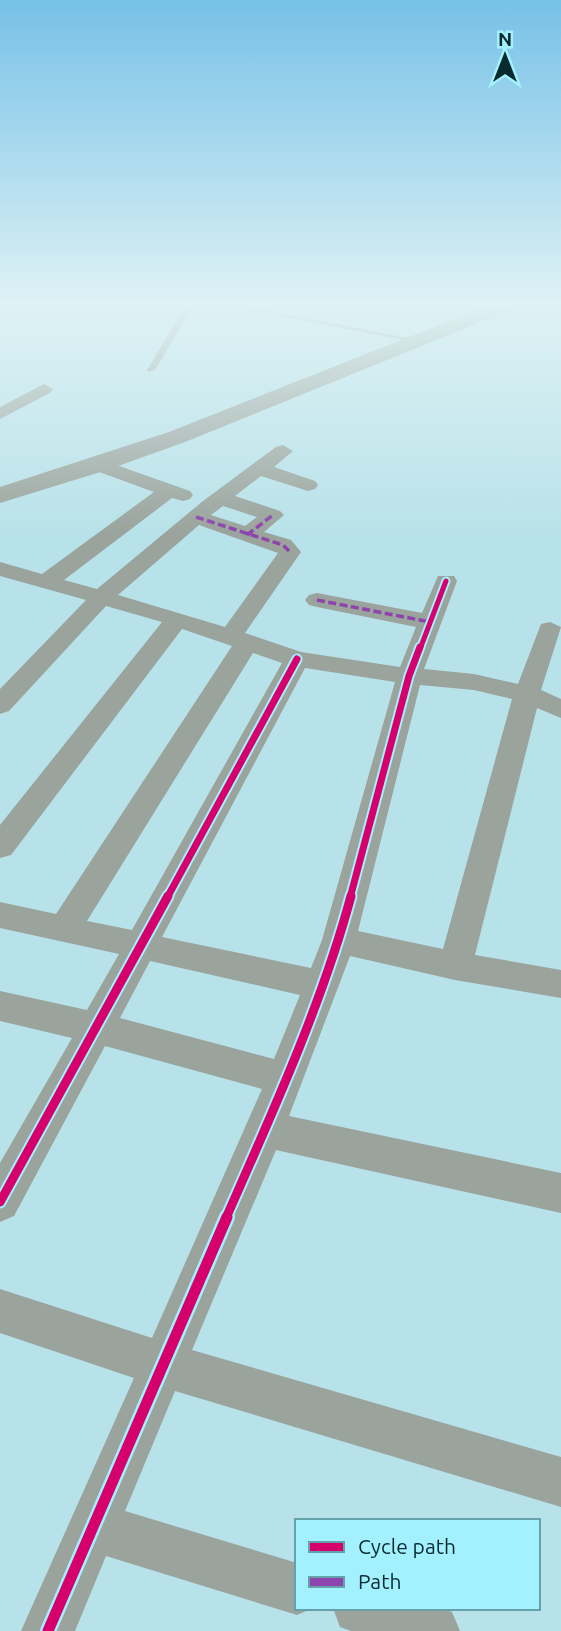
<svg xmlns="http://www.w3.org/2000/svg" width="561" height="1631" viewBox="0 0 561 1631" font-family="Ubuntu,sans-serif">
<rect width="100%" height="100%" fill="#b8e2e9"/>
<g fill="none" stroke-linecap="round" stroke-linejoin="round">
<path fill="#9aa39c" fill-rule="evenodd" d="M 186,305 L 194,305 L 155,370 L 148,372 L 147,370 Z
M 224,305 L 239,305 L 418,340 L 414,342 Z"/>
<path fill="#9aa39c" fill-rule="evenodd" d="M 44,384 L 53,389 L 50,393 L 0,419 L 0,407 Z
M 283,445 L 293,451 L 274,467 L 315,481 L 318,485 L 315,489 L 308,491 L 261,476 L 235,496 L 280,511 L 284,515 L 264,532 L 291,540 L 301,552 L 245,633 L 301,652 L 400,667 L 416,627 L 317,607 L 309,605 L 305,600 L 309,595 L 317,593 L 422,613 L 438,576 L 454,576 L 457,581 L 424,669 L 474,674 L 518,684 L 541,624 L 550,622 L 561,627 L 541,690 L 561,699 L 561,718 L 537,708 L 475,955 L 561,970 L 561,998 L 455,980 L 350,956 L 289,1116 L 561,1173 L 561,1213 L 276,1150 L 192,1350 L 561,1457 L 561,1507 L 175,1391 L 125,1511 L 297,1563 L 297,1608 L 313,1608 L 297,1615 L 106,1556 L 75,1631 L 21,1631 L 134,1378 L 0,1333 L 0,1289 L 152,1338 L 262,1089 L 105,1046 L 14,1216 L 0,1222 L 0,1163 L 72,1038 L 0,1021 L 0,991 L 87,1010 L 119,954 L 0,928 L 0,902 L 56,914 L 232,646 L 182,629 L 11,855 L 0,858 L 0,825 L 162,622 L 106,606 L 9,711 L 0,714 L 0,689 L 86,600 L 0,576 L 0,562 L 42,574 L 154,492 L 91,469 L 88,465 L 91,461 L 105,461 L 190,491 L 193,495 L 190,499 L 183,501 L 172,498 L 64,580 L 97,589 L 203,501 L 276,447 ZM 223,506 L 257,517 L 245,526 L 211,515 ZM 199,525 L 278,553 L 225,627 L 118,595 ZM 253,653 L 282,663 L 132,930 L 87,921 ZM 305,668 L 395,682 L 322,940 L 311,968 L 162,937 ZM 420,685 L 474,690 L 512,699 L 443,949 L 358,931 ZM 150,961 L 300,995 L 274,1059 L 120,1018 Z
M 333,1608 L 442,1608 L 452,1612 L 460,1631 L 351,1631 L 340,1627 Z"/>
<path fill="#9aa39c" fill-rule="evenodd" d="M 490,305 L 515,305 L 513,309 L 185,442 L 107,470 L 0,503 L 0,487 L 169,432 Z"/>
<path stroke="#8e44ad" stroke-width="3.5" stroke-dasharray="8 3.5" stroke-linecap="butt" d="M 196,517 L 283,545 L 290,552
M 247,535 L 273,515
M 317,600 L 430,622"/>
<defs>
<path id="cycleway-far3" d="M 420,649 L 446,581"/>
<path id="cycleway-far2" d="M 167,898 L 297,659
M 350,898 L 409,676 L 420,647"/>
<path id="cycleway-far1" d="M 0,1202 L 168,896
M 226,1218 C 271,1116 322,1004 351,896"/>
<path id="cycleway" d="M 48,1631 L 227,1217"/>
</defs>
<use href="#cycleway-far3" stroke="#a3f0fe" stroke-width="9"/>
<use href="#cycleway-far2" stroke="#a3f0fe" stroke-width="11"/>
<use href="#cycleway-far1" stroke="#a3f0fe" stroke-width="13"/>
<use href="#cycleway" stroke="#a3f0fe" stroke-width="16"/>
<use href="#cycleway-far3" stroke="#d6006c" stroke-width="5"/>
<use href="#cycleway-far2" stroke="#d6006c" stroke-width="7"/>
<use href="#cycleway-far1" stroke="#d6006c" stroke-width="9"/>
<use href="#cycleway" stroke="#d6006c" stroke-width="11"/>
</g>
<linearGradient id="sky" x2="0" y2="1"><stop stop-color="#77c1e7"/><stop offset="0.57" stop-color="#dff2f5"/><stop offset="1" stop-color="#dff2f5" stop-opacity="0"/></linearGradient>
<rect width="561" height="533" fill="url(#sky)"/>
<rect x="295" y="1519" width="245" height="91" fill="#a3f0fe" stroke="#65a1ab" stroke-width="2"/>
<rect x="309" y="1542" width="35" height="10" fill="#d6006c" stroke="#65a1ab" stroke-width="2"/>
<text x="358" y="1554" font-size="21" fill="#092a2f">Cycle path</text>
<rect x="309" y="1577" width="35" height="10" fill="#8e44ad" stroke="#65a1ab" stroke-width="2"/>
<text x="358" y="1589" font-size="21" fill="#092a2f">Path</text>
<g transform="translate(505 56)" stroke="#a3f0fe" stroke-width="5" paint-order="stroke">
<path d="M0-5L12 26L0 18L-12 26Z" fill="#092a2f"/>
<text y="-10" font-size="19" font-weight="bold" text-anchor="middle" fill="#092a2f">N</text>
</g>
</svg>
